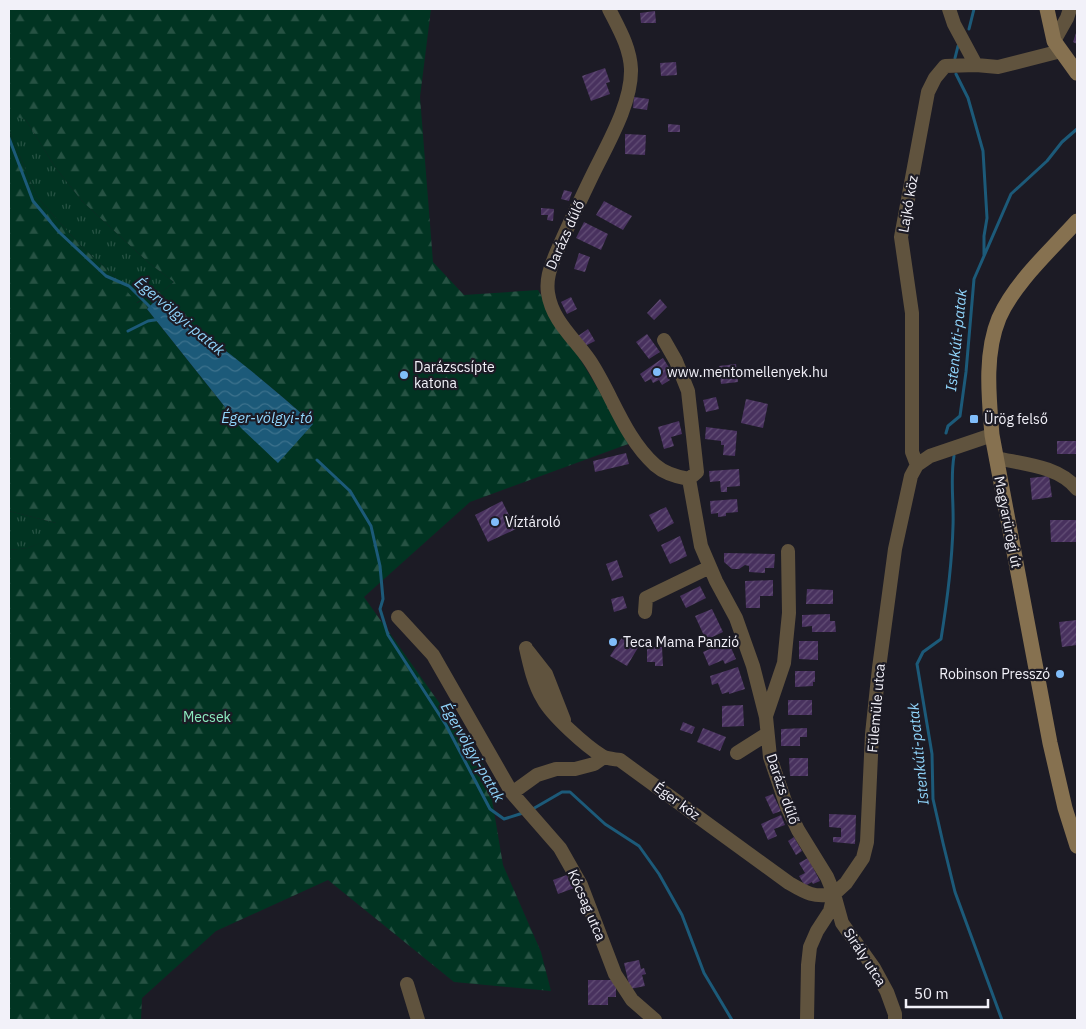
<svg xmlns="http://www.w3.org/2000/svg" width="1086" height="1029" viewBox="0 0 1086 1029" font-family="'IBM Plex Sans',sans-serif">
<defs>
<pattern id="grass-tufts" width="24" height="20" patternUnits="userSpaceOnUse" patternTransform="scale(1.25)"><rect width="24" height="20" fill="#013422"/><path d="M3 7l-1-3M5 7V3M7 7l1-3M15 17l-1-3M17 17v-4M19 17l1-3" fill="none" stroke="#265243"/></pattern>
<pattern id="forest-firs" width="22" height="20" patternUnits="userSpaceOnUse" patternTransform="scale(1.25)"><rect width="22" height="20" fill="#013422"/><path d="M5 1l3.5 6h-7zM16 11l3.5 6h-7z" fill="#265243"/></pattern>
<pattern id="water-waves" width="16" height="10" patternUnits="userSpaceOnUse" patternTransform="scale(1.25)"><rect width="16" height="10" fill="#1c5a79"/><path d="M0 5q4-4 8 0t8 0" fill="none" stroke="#3d728d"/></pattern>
<pattern id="building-hatch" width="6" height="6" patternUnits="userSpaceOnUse" patternTransform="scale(1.25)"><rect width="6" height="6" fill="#48315e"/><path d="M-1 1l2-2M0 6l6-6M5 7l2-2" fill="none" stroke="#634f76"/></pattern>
</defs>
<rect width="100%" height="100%" fill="#1c1b25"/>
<path fill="url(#grass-tufts)" d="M 11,114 L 26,120 L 55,167 L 82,201 L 149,263 L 174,282 L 163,291 L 155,292 L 136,303 L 114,276 L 80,245 L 37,197 L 9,130 L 9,119 Z
M 9,511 L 56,523 L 56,537 L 28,548 L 9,550 Z"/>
<path fill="url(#forest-firs)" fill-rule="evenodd" d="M 9,9 L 431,9 L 420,97 L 433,262 L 464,295 L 538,290 L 631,443 L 470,502 L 364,597 L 487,770 L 503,865 L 541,952 L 551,991 L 454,982 L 328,880 L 216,931 L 142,998 L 141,1020 L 9,1020 L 9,550 L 28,548 L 56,536 L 56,523 L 9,511 L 9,130 L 37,197 L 80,245 L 114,276 L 137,303 L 155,292 L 163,291 L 174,282 L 149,263 L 82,201 L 55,167 L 26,120 L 11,115 L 9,119 ZM 156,300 C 211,338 263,379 313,424 L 241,428 L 225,407 L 147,309 Z"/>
<path fill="url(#water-waves)" d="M 156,300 C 211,338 264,379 313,424 L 278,463 L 241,428 L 225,407 L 147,309 Z"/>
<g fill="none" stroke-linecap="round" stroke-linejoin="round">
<path stroke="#1c5a79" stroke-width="3" d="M 969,29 L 974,9
M 955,58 L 958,46
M 956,74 L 968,98 L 983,151 L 987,218 L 984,236 L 984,255
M 9,138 L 33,201 L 59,232 L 106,276 L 129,286 L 152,309
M 128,331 L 148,321 L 160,319
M 946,433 L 948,426 L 960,416 L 966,372 L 974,279 L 1011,194 L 1047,161 L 1062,142 L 1077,129
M 954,456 C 950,479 954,503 953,526 C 952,564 947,602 941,639 L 923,652 L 917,664 L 932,754 L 933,799 L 943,843 L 955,892 L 1002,1020
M 317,460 L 350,491 L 371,526 L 380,566 L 383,599 L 380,609 L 388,635 L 446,725 L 490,809 L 504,819 L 523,813
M 531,810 L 562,792 L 570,792 L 605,824 L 639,846 L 659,874 L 682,915 L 704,973 L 732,1020"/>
</g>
<path fill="url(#building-hatch)" d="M 655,11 L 656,23 L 641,23 L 640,13 Z
M 1077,30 L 1077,44 L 1073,42 Z
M 676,62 L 677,75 L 661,76 L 660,63 Z
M 605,68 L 610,82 L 606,83 L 610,94 L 591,101 L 582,76 Z
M 634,97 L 649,99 L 647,110 L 633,108 Z
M 668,124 L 680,125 L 680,132 L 668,132 Z
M 625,134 L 646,135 L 645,155 L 625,154 Z
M 564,190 L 572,192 L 569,201 L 561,199 Z
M 604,201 L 632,216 L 623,230 L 596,215 Z
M 541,208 L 554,209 L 553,221 L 547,220 L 548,215 L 541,215 Z
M 584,222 L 608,234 L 601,250 L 576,238 Z
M 579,253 L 590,257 L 585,272 L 574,269 Z
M 571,297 L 577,309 L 567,314 L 561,302 Z
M 660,299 L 667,307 L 654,320 L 647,313 Z
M 588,329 L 595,341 L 585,346 L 578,336 Z
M 647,334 L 660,352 L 649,359 L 636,342 Z
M 663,358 L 673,374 L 668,377 L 670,380 L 662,385 L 659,380 L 653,383 L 651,379 L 645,382 L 640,374 Z
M 736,364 L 738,382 L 721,384 L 719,366 Z
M 716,397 L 719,409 L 706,412 L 703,400 Z
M 746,399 L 768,404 L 763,428 L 741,423 Z
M 679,421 L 682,434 L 671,437 L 674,446 L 664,449 L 658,427 Z
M 706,427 L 737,431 L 735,456 L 723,455 L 724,445 L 721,445 L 721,441 L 705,439 Z
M 1057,441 L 1077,441 L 1077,454 L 1057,454 Z
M 626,453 L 629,464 L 595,472 L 593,461 Z
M 739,469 L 740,486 L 727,487 L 727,492 L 721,492 L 720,481 L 710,482 L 709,471 Z
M 1049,476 L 1052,497 L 1032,500 L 1030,478 Z
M 737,499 L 738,512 L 726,513 L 726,516 L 718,517 L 718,513 L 711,514 L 710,501 Z
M 502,501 L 516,529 L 488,542 L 475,515 Z
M 666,507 L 674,523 L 658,532 L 649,515 Z
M 1050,520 L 1077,520 L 1077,542 L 1051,542 Z
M 680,536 L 687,556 L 670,564 L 661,545 Z
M 724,553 L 775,554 L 774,568 L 765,568 L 765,573 L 749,572 L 749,566 L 745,565 L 739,569 L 732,569 L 724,562 Z
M 617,560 L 623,577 L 612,581 L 606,564 Z
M 773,580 L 773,596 L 760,596 L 760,608 L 746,608 L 745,581 Z
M 700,586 L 706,598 L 686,608 L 680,596 Z
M 807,589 L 833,590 L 833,604 L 806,604 Z
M 623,596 L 627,608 L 614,612 L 611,599 Z
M 712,609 L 723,632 L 706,640 L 695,616 Z
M 830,614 L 830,621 L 835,621 L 836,632 L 812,632 L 812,626 L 802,627 L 802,615 Z
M 1077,620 L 1077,645 L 1062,647 L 1059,622 Z
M 623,636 L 639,646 L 627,666 L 610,656 Z
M 728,641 L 736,659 L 725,664 L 723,660 L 709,666 L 703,652 Z
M 799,641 L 818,641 L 818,660 L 799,659 Z
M 647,647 L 662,647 L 663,666 L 655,666 L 655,662 L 647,662 Z
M 738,667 L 745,689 L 729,694 L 729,692 L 722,694 L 718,683 L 712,685 L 710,676 Z
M 795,671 L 815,671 L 815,682 L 813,682 L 813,686 L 795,687 Z
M 788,700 L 812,700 L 812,715 L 788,715 Z
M 743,705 L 744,726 L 722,727 L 722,706 Z
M 683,722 L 695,727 L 692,734 L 680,730 Z
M 703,728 L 726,737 L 720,751 L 697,742 Z
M 807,728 L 807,737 L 800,737 L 800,746 L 781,746 L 781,729 Z
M 789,758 L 808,758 L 808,776 L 790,776 Z
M 773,794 L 781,811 L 773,814 L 765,797 Z
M 829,814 L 856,815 L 855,844 L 833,842 L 833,837 L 841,837 L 841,828 L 829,827 Z
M 781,815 L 785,825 L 774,829 L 777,836 L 768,840 L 761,824 Z
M 794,837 L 802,851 L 796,855 L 788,841 Z
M 808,858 L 820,881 L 813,884 L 812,882 L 805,886 L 799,876 L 805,873 L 799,863 Z
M 572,873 L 577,887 L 558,894 L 553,880 Z
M 639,960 L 641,969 L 644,968 L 646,974 L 642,975 L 645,986 L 630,989 L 624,963 Z
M 588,980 L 616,980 L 616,997 L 608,997 L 608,1005 L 588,1005 Z"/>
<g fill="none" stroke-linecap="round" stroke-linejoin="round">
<path stroke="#60533e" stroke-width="14" d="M 609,9 C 619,29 630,47 631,69 C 632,105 605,148 590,180 C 578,205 566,230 555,256 C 550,269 546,279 548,293 C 552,321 575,339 590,361 C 612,394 624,437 655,465 C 664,473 677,477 689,479 L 697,472 L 688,391 L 676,361 L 664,340
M 949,9 L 954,24 L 976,65
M 1054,41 L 1067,18 L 1070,9
M 996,458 C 1023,464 1059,466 1077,489
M 917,465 L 912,452 L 912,313 L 901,237 L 928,92 L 935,78 L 945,66 L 976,65 L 998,67 L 1061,51
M 689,479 L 701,546 L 716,581 L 736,618 L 753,666 L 766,717 L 770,757 L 787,807 L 798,830 L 827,877 L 834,894 L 842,923 L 874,968 L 887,992 L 895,1014 L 895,1020
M 645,612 L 646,598 L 710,567
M 398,617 L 433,655 L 512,793 L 560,848 L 581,885 L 615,974 L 632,1000 L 655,1020
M 526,648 C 530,666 534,684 543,699 C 552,716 586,746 602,756 C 607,759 614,759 620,760 L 789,883 C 806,893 814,898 834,894
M 528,651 L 546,674 L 564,720
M 766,716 L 784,663 L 789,613 L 788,551
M 737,753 L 767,734
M 512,793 L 537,775 L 556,769 L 575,769 L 594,764 L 604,757
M 407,984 L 418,1020
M 807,1020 L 808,965 L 810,947 L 817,931 L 830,911 L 834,894 L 846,883 L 863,858 L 867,842 L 872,734 L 879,668 L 895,549 L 911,476 L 917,465 L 930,456 L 992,435"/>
<path stroke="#867150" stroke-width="15" d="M 1047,9 L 1054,41 L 1077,73
M 1077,221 C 1051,250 1015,282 999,318 C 984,354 989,398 992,435 L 1050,743 L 1065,808 L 1077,846"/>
</g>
<g fill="#80bdfa" stroke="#1c1b25" stroke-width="2">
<circle cx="657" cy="372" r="5"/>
<circle cx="404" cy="375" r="5"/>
<rect x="969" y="414" width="10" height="10" rx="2.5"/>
<circle cx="495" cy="522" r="5"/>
<circle cx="613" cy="642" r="5"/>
<circle cx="1060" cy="674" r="5"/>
</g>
<g text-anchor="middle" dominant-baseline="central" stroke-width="4.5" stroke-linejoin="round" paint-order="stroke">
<g font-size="14" fill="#f2f1f9" stroke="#1c1b25">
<text transform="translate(908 204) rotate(-80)">Lajkó köz</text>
<text transform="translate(565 235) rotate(-66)">Darázs dűlő</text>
<text transform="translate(1008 522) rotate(79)">Magyarürögi út</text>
<text transform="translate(876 708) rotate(-85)">Fülemüle utca</text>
<text transform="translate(783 789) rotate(71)">Darázs dűlő</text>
<text transform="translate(677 801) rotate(36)">Éger köz</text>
<text transform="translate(587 905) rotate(67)">Kócsag utca</text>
<text transform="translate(865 957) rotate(57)">Sirály utca</text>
</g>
<g font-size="14" fill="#f2f1f9" stroke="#1c1b25" text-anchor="start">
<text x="414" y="367">Darázscsípte<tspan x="414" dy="16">katona</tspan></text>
<text x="667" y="372">www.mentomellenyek.hu</text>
<text x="984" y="419">Ürög felső</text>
<text x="505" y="522">Víztároló</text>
<text x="623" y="642">Teca Mama Panzió</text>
<text x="1050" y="674" text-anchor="end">Robinson Presszó</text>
</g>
<g font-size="14" fill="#8decc0" stroke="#1c1b25">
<text x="207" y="717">Mecsek</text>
</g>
<g font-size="15" font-style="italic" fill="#90d5fc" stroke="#1c1b25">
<text transform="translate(180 316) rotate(40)">Égervölgyi-patak</text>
<text transform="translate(956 340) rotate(-84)">Istenkúti-patak</text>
<text x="267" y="417">Éger-völgyi-tó</text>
<text transform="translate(473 752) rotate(60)">Égervölgyi-patak</text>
<text transform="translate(918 754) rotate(-96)">Istenkúti-patak</text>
</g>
</g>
<rect width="1086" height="1029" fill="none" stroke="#f2f1f9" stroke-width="20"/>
<path d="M906 999v8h82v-8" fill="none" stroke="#f2f1f9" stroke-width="2.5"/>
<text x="914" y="999" font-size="15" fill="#f2f1f9" stroke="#1c1b25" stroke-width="4" paint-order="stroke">50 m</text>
</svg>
